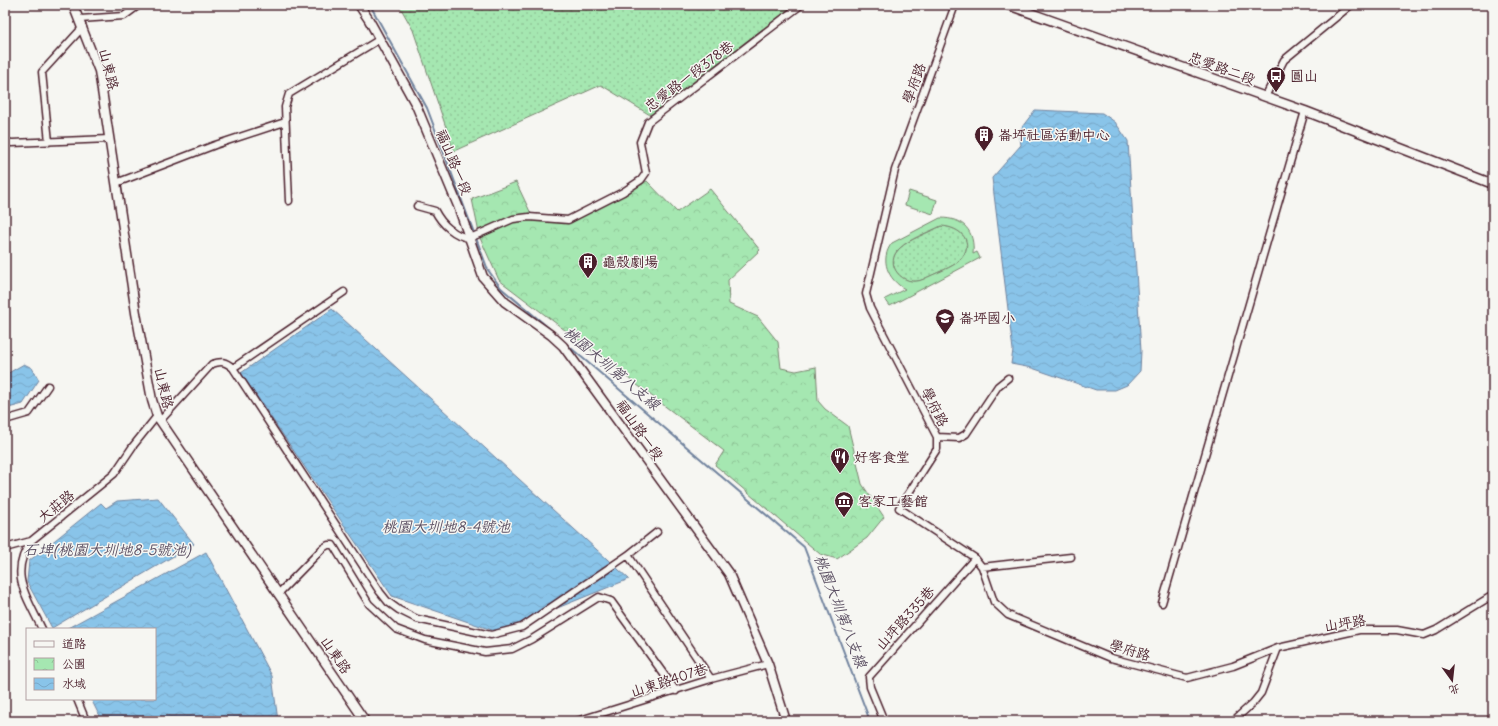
<svg xmlns="http://www.w3.org/2000/svg" width="1498" height="726" viewBox="0 0 1498 726" font-family="Delius,'LXGW WenKai TC',sans-serif">
<defs>
<pattern id="grass-dots" width="8" height="8" patternUnits="userSpaceOnUse"><rect width="8" height="8" fill="#a5e7b1"/><path d="M2 2h.1M6 6h.1" fill="none" stroke="#90c698" stroke-width="1.8" stroke-linecap="round"/></pattern>
<pattern id="park-crowns" width="20" height="18" patternUnits="userSpaceOnUse"><rect width="20" height="18" fill="#a5e7b1"/><path d="M2 6a3 3 0 1 1 6 0M12 15a3 3 0 1 1 6 0" fill="none" stroke="#90c698"/></pattern>
<pattern id="water-waves" width="16" height="10" patternUnits="userSpaceOnUse"><rect width="16" height="10" fill="#89c4e9"/><path d="M0 5q4-4 8 0t8 0" fill="none" stroke="#78a8c8"/></pattern>
</defs>
<rect width="100%" height="100%" fill="#f6f6f2"/>
<filter id="ink" filterUnits="userSpaceOnUse"><feTurbulence type="fractalNoise" baseFrequency=".025" numOctaves="2"/><feDisplacementMap in="SourceGraphic" scale="8" xChannelSelector="R" yChannelSelector="G"/><feConvolveMatrix kernelMatrix="1 2 1 2 8 2 1 2 1" color-interpolation-filters="sRGB"/></filter>
<g filter="url(#ink)">
<path fill="url(#grass-dots)" stroke="#78836e" d="M 399,5 L 794,5 L 650,115 L 601,85 L 454,151 L 413,30 Z
M 941,226 C 961,227 976,242 960,260 C 954,267 933,274 924,279 C 903,289 882,264 900,248 C 908,240 930,232 941,226 Z"/>
<path fill="url(#park-crowns)" stroke="#78836e" d="M 647,181 L 677,212 L 710,189 L 760,250 L 728,280 L 729,304 L 758,317 L 778,342 L 781,368 L 796,371 L 816,367 L 818,401 L 825,409 L 848,426 L 862,484 L 884,517 L 867,538 L 837,559 L 820,554 L 715,465 L 724,451 L 499,280 L 480,238 L 472,199 L 516,182 L 534,220 L 567,223 Z"/>
<path fill="#a5e7b1" stroke="#78836e" fill-rule="evenodd" d="M 909,191 L 937,200 L 933,214 L 905,205 Z
M 940,218 C 964,218 975,231 973,254 L 977,252 L 980,258 L 890,306 L 885,299 L 905,289 C 888,280 879,259 892,243 ZM 941,226 C 961,227 976,242 960,260 C 954,267 933,274 924,279 C 903,289 882,263 900,248 C 909,239 929,232 941,226 Z"/>
<path fill="url(#water-waves)" stroke="#70829d" d="M 1035,110 L 1102,113 L 1115,122 L 1128,141 L 1141,351 L 1140,371 L 1127,385 L 1115,390 L 1096,390 L 1032,368 L 1011,364 L 1013,350 L 992,178 L 1021,145 L 1019,131 Z
M 332,309 L 629,579 L 498,632 L 392,596 L 241,373 Z
M 24,364 L 32,368 L 39,380 L 23,404 L 5,409 L 5,375 Z
M 158,498 L 194,544 L 52,628 L 27,582 L 29,561 L 101,503 L 106,508 L 117,501 Z
M 206,552 L 272,676 L 278,721 L 102,721 L 91,699 L 155,699 L 155,629 L 66,629 Z"/>
<g fill="none" stroke-linecap="round" stroke-linejoin="round">
<path stroke="#70829d" stroke-width="2" d="M 370,5 L 427,108 L 488,270 L 501,288 L 550,329
M 565,343 L 804,547 L 870,721"/>
<defs>
<path id="street" d="M 955,5 L 895,170 L 866,294 L 870,308 L 937,437 L 937,449 L 899,508 L 975,558 L 982,567 L 994,602 L 1008,615 L 1111,658 L 1187,678 L 1233,666 L 1278,648
M 80,19 L 124,16 L 139,5
M 1265,97 L 1284,60 L 1351,5
M 5,142 L 12,143 L 109,139
M 49,142 L 42,72 L 83,27
M 116,183 L 215,145 L 285,122
M 289,201 L 285,107 L 289,94 L 380,39
M 417,206 L 435,211 C 441,223 455,237 470,238 L 513,219 L 529,217 L 568,220 L 623,192 L 641,180 L 646,173 L 640,142 L 648,122 L 801,5
M 233,368 L 344,292
M 5,420 L 29,413 L 48,386
M 160,421 L 212,364 C 221,361 225,361 233,368 L 380,592 L 388,602 L 399,610 L 417,619 L 491,635 L 522,627 L 628,555 L 657,532
M 937,437 L 959,438 L 966,434 L 998,386 L 1008,378
M 5,548 L 31,541
M 628,555 L 711,679
M 982,567 L 1071,557
M 278,594 L 323,548 L 328,545 L 333,545 L 369,604 L 396,629 L 425,640 L 485,652 L 512,649 L 532,639 L 599,597 L 611,601 L 676,691
M 1162,603 L 1305,111
M 42,629 C 27,597 8,574 31,541 L 114,474 L 133,446 L 157,416
M 77,699 L 86,721
M 577,721 L 711,679 L 768,664
M 884,721 L 870,687 L 869,677 L 975,558
M 1233,721 L 1253,703 L 1261,693 L 1278,648 L 1359,630 L 1397,630 L 1424,635 L 1436,630 L 1493,595"/>
<path id="secondary" d="M 73,5 L 99,71 L 136,313 L 152,400 L 157,416 L 365,721
M 359,5 L 369,20 L 416,105 L 458,206 L 483,277 L 505,302 L 551,335 L 563,346 L 729,574 L 768,664 L 786,721
M 1008,5 L 1305,111 L 1493,184"/>
</defs>
<use href="#street" stroke="#4a1f2b" stroke-width="9"/>
<use href="#secondary" stroke="#4a1f2b" stroke-width="11"/>
<use href="#street" stroke="#f6f6f2" stroke-width="6"/>
<use href="#secondary" stroke="#f6f6f2" stroke-width="8"/>
</g>
</g>
<defs>
<symbol id="bus-pin" viewBox="-11 -11 22 30"><path d="M0 17L-7.5 6A9.5 9.5 0 1 1 7.5 6Z" fill="#4a1f2b" stroke="#f6f6f2"/><path d="M-5-6H5V4H4V6H2V4H-2V6H-4V4H-5ZM-3.5-4V0h7V-4ZM-3.5 1.2v1.5H-2V1.2ZM2 1.2v1.5H3.5V1.2Z" fill="#fff"/></symbol>
<symbol id="building-pin" viewBox="-11 -11 22 30"><path d="M0 17L-7.5 6A9.5 9.5 0 1 1 7.5 6Z" fill="#4a1f2b" stroke="#f6f6f2"/><path d="M-4-6H4V6H1V3H-1V6H-4ZM-2.5-4.3h1.7v1.8h-1.7ZM.8-4.3h1.7v1.8H.8ZM-2.5-1h1.7V.8h-1.7ZM.8-1h1.7V.8H.8Z" fill="#fff"/></symbol>
<symbol id="school-pin" viewBox="-11 -11 22 30"><path d="M0 17L-7.5 6A9.5 9.5 0 1 1 7.5 6Z" fill="#4a1f2b" stroke="#f6f6f2"/><path d="M0-5L7-2L0 1L-7-2ZM-4 1L0 2.5L4 1V4Q0 6-4 4Z" fill="#fff"/></symbol>
<symbol id="restaurant-pin" viewBox="-11 -11 22 30"><path d="M0 17L-7.5 6A9.5 9.5 0 1 1 7.5 6Z" fill="#4a1f2b" stroke="#f6f6f2"/><path d="M-5-6h1v4h1v-4h1v4h1v-4h1v5L-1.5 .5V6h-2V.5L-5-1ZM5-6V6H3V1.5H1.5Q1.5-4 5-6Z" fill="#fff"/></symbol>
<symbol id="museum-pin" viewBox="-11 -11 22 30"><path d="M0 17L-7.5 6A9.5 9.5 0 1 1 7.5 6Z" fill="#4a1f2b" stroke="#f6f6f2"/><path d="M0-6L6-3V-2H-6V-3ZM-5-1h2V3h-2ZM-1-1h2V3h-2ZM3-1h2V3H3ZM-6 4H6V6H-6Z" fill="#fff"/></symbol>
</defs>
<g fill-rule="evenodd">
<use href="#bus-pin" x="1265" y="65" width="22" height="30"/>
<use href="#building-pin" x="973" y="124" width="22" height="30"/>
<use href="#building-pin" x="577" y="251" width="22" height="30"/>
<use href="#school-pin" x="934" y="307" width="22" height="30"/>
<use href="#restaurant-pin" x="829" y="446" width="22" height="30"/>
<use href="#museum-pin" x="833" y="490" width="22" height="30"/>
</g>
<g text-anchor="middle" dominant-baseline="central" stroke-width="3" stroke-linejoin="round" paint-order="stroke">
<g font-size="14" fill="#4a1f2b" stroke="#f6f6f2">
<text transform="translate(1222 68) rotate(20)">忠愛路二段</text>
<text transform="translate(109 69) rotate(76)">山東路</text>
<text transform="translate(689 76) rotate(-37)">忠愛路一段378巷</text>
<text transform="translate(914 83) rotate(-70)">學府路</text>
<text transform="translate(454 162) rotate(67)">福山路一段</text>
<text transform="translate(164 388) rotate(77)">山東路</text>
<text transform="translate(935 407) rotate(63)">學府路</text>
<text transform="translate(640 430) rotate(55)">福山路一段</text>
<text transform="translate(56 506) rotate(-39)">大莊路</text>
<text transform="translate(905 618) rotate(-48)">山坪路335巷</text>
<text transform="translate(1345 623) rotate(-9)">山坪路</text>
<text transform="translate(1130 650) rotate(16)">學府路</text>
<text transform="translate(336 655) rotate(56)">山東路</text>
<text transform="translate(669 680) rotate(-18)">山東路407巷</text>
</g>
<g font-size="14" fill="#4a1f2b" stroke="#f6f6f2" text-anchor="start">
<text x="1290" y="76">圓山</text>
<text x="998" y="135">崙坪社區活動中心</text>
<text x="602" y="262">龜殼劇場</text>
<text x="959" y="318">崙坪國小</text>
<text x="854" y="457">好客食堂</text>
<text x="858" y="501">客家工藝館</text>
</g>
<g font-size="15" font-style="italic" fill="#5d5164" stroke="#f6f6f2">
<text transform="translate(612 368) rotate(40)">桃園大圳第八支線</text>
<text x="446" y="526">桃園大圳地8-4號池</text>
<text x="107" y="549">石埤(桃園大圳地8-5號池)</text>
<text transform="translate(841 611) rotate(69)">桃園大圳第八支線</text>
</g>
</g>
<rect width="1498" height="726" fill="none" stroke="#f6f6f2" stroke-width="20"/>
<rect x="10" y="10" width="1478" height="706" fill="none" stroke="#4a1f2b" stroke-width="1.5" filter="url(#ink)"/>
<rect x="26" y="628" width="130" height="72" fill="#f6f6f2" stroke="#b1a0a2"/>
<rect x="34" y="641" width="20" height="6" fill="#f6f6f2" stroke="#b1a0a2"/>
<text x="62" y="648" font-size="12" fill="#4a1f2b">道路</text>
<rect x="34" y="658" width="20" height="12" fill="url(#park-crowns)" stroke="#b1a0a2"/>
<text x="62" y="668" font-size="12" fill="#4a1f2b">公園</text>
<rect x="34" y="678" width="20" height="12" fill="url(#water-waves)" stroke="#b1a0a2"/>
<text x="62" y="688" font-size="12" fill="#4a1f2b">水域</text>
<g transform="translate(1452 680) rotate(165)" stroke="#f6f6f2" stroke-width="3" paint-order="stroke">
<path d="M0-3L7 15L0 10L-7 15Z" fill="#4a1f2b"/>
<text y="-6" font-size="11" font-weight="bold" text-anchor="middle" fill="#4a1f2b">北</text>
</g>
</svg>
